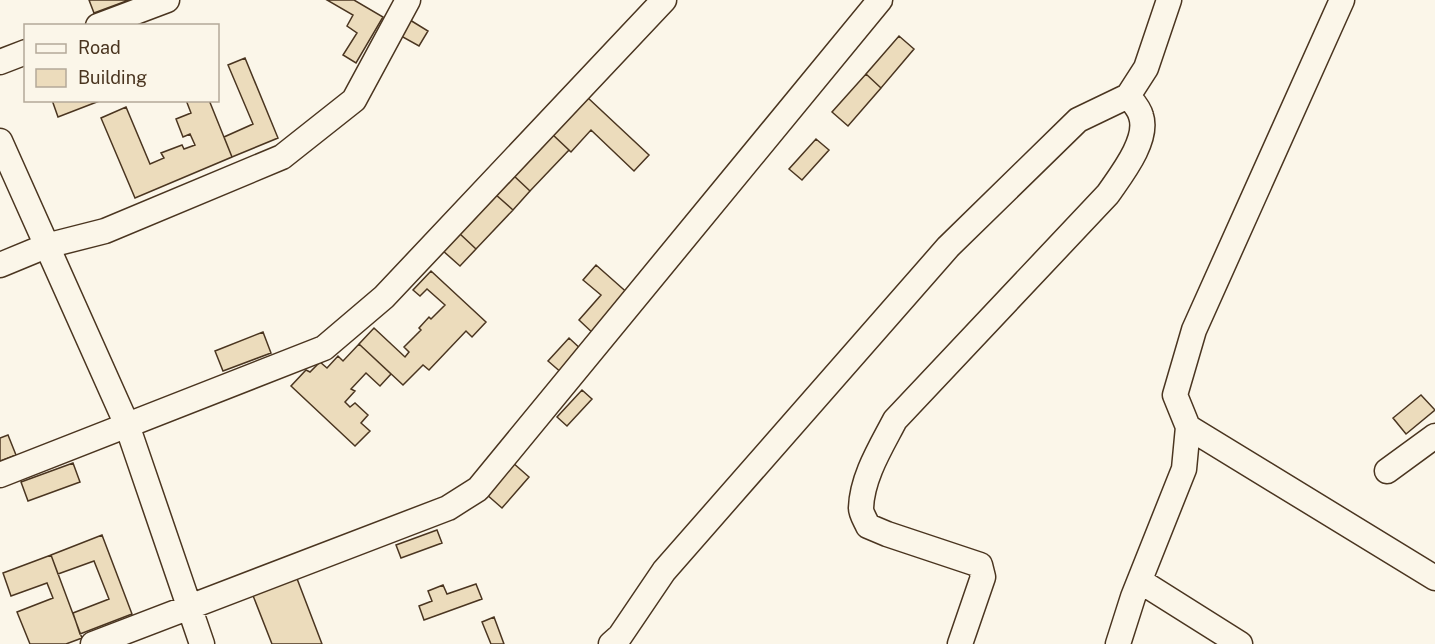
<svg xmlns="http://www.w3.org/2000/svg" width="1435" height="644" viewBox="0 0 1435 644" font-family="'Public Sans',sans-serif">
<rect width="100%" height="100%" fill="#fbf6e9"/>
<path fill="#ecdcbc" stroke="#4a3520" stroke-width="1.5" d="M 89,0 L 129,0 L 94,13 Z
M 327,0 L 354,0 L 383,17 L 356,63 L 343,55 L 357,33 L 347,26 L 353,15 Z
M 410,20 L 428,31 L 419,46 L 401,36 Z
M 899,36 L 914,49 L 881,88 L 866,74 Z
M 245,58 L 278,138 L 232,157 L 224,137 L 253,124 L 228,65 Z
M 866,74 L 881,88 L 848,126 L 832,112 Z
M 587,97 L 649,155 L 634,171 L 591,130 L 571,152 L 552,134 Z
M 52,100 L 102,100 L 58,117 Z
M 186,100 L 209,100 L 232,157 L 135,198 L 101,118 L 126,107 L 150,164 L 164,158 L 161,153 L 182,145 L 184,149 L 195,145 L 190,134 L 183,137 L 176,119 L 191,113 Z
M 552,134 L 569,150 L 530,191 L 513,175 Z
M 816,139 L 829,150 L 802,180 L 789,169 Z
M 513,175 L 530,191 L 513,210 L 495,194 Z
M 495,194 L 513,210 L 476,249 L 459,233 Z
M 459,233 L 476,249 L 460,266 L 442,250 Z
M 596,265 L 631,296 L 596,336 L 579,320 L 601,295 L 583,280 Z
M 431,271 L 486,322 L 472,337 L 466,331 L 429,370 L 423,365 L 403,385 L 359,344 L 374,328 L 405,357 L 409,352 L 404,347 L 421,330 L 419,328 L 429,317 L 431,319 L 445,305 L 427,289 L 420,296 L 413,290 Z
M 263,332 L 271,353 L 223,371 L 215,351 Z
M 569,338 L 583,351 L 563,374 L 548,361 Z
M 359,344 L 391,374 L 380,386 L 366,373 L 351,389 L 355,391 L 345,402 L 350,407 L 355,403 L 368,415 L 361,423 L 370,431 L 355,446 L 291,386 L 306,370 L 310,372 L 320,362 L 327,368 L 338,356 L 343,361 Z
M 582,390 L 592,399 L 567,426 L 557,417 Z
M 1421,395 L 1435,410 L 1406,434 L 1393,418 Z
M 8,435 L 16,455 L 0,461 L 0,438 Z
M 512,462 L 529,477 L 502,508 L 486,494 Z
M 73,463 L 80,482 L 28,501 L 21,482 Z
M 437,530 L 442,543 L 401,558 L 396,545 Z
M 102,535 L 132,614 L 80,634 L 73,613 L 109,599 L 94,561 L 58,574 L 51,555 Z
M 51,555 L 82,638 L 66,644 L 30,644 L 17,612 L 53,598 L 47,583 L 11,596 L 3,573 Z
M 296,576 L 322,644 L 272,644 L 252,593 Z
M 476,584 L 482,599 L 424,620 L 419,606 L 432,601 L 428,591 L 443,585 L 447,594 Z
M 494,617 L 504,644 L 491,644 L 482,622 Z"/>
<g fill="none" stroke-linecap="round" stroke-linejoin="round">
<defs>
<path id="minor" d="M 98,26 L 167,0
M 0,62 L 26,52
M 0,141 L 127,425 L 202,644
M 0,265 L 46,246 L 105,231 L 282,157 L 354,100 L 408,0
M 1188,427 L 1435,578
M 1387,471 L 1435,436
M 0,475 L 324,348 L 384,297 L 664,0
M 1140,581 L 1240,644
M 93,644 L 448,508 L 478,489 L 880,0
M 611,644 L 620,636 L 664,571 L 948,247 L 1078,120 L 1128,96 L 1146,68 L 1169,0
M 960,644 L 983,577 L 980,565 L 887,534 L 868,526 C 866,521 861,514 861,508 C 862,477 881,447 895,420 L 1108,194 C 1121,175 1149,140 1141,116 C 1139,108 1133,102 1128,96
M 1118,644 L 1133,597 L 1184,469 L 1188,427 L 1175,395 L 1194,330 L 1342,0"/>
</defs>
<use href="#minor" stroke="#4a3520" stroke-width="27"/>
<use href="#minor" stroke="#fbf6e9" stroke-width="24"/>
</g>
<rect x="24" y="24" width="195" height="78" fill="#fbf6e9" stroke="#b4a999" stroke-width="1.5"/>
<rect x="36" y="44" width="30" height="9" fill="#fbf6e9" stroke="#b4a999" stroke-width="1.5"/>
<text x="78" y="54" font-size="18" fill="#4a3520">Road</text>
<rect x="36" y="69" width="30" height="18" fill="#ecdcbc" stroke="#b4a999" stroke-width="1.5"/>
<text x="78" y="84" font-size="18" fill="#4a3520">Building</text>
</svg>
